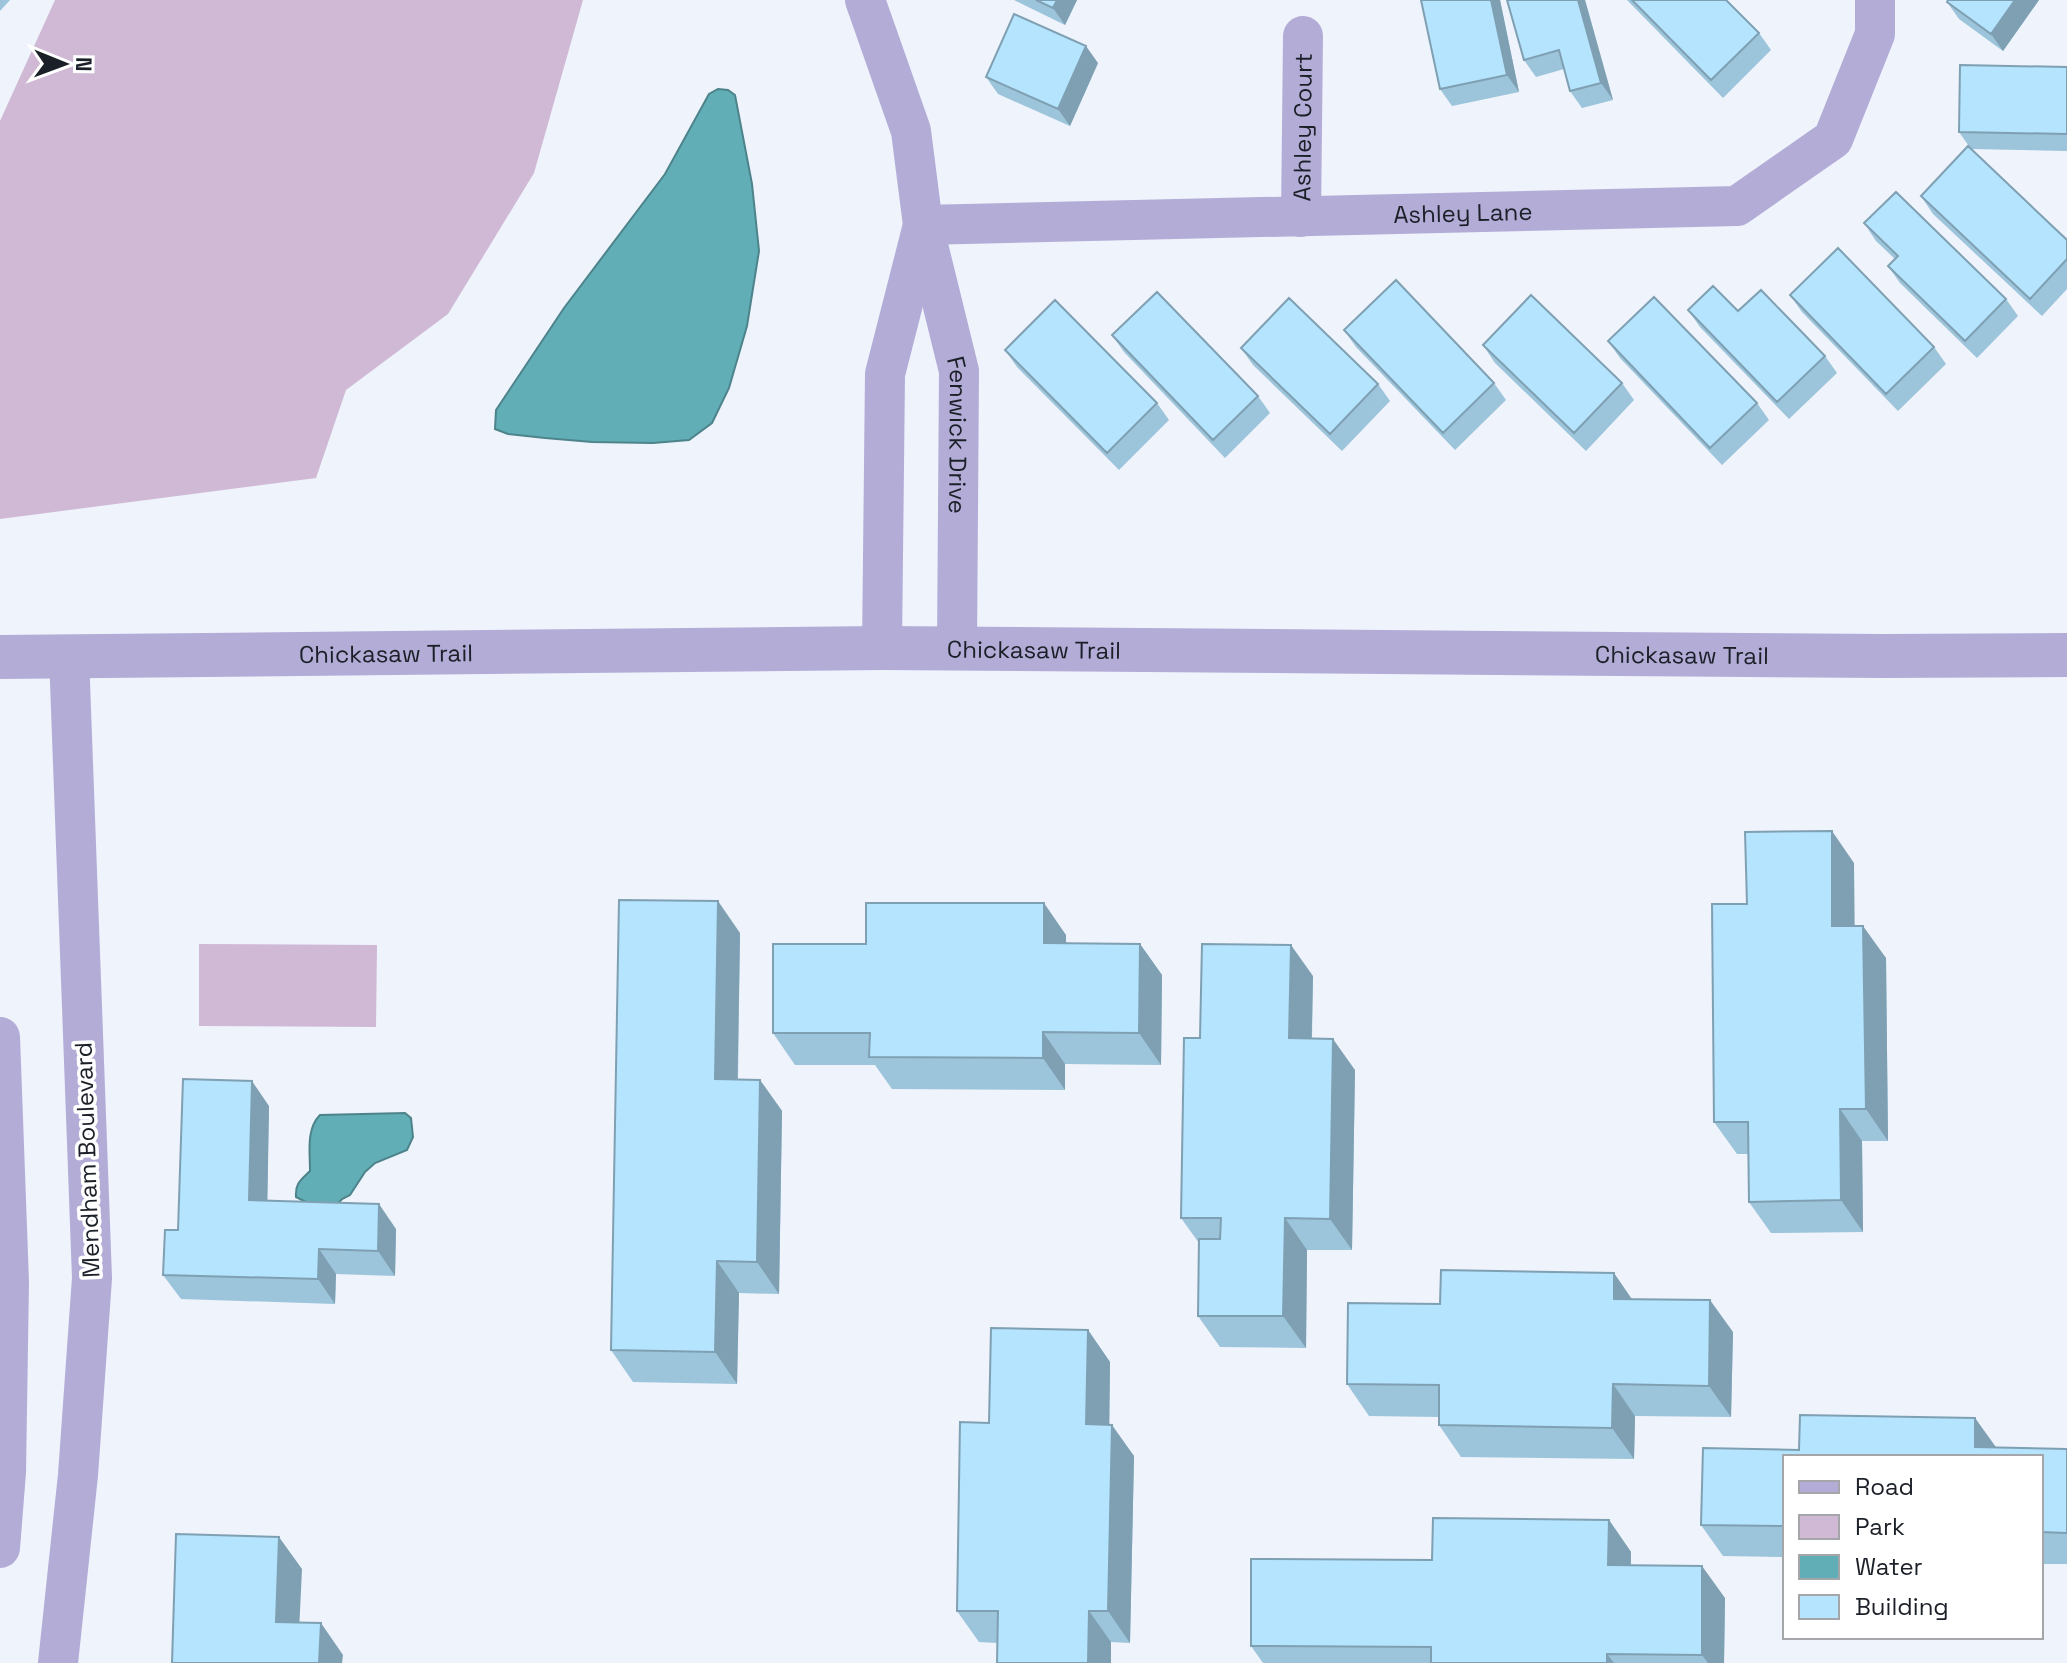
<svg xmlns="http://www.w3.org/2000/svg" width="2067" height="1663" viewBox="0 0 2067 1663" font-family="'Space Grotesk',sans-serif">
<rect width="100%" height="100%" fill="#eef3fc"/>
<path fill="#d0b9d5" d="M 55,0 L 583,0 L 534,173 L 448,314 L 346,390 L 316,478 L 0,519 L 0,121 Z
M 199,944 L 377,945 L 376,1027 L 199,1026 Z"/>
<path fill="#62aeb6" stroke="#4d838b" stroke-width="2" d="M 718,89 L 728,90 L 735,95 L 752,184 L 759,251 L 747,326 L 729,388 L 712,423 L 689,440 L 653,443 L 592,442 L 545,438 L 508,434 L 495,429 L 496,410 L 564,308 L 665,174 L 709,94 Z
M 405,1113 L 411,1118 L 413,1137 L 407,1150 L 375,1163 L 365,1172 L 350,1195 L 342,1199 L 332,1210 L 308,1203 L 296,1197 C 295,1183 301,1180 310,1171 C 310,1152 306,1129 320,1115 Z"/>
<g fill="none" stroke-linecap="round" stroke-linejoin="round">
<g stroke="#b2acd7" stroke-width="40">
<path id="s1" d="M 865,0 L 911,131 L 923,225 L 959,371 L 957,649"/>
<path id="s2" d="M 1301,217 L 1303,36"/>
<path id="s3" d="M 923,225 L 1737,206 L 1833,139 L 1875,34 L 1875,0"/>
<path d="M 882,648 L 885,374 L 922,229"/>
<path d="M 0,1037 L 9,1282 L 6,1472 L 0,1548"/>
<path d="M 58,1663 L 78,1475 L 92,1278 L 69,655"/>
</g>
<path stroke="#b2acd7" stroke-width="44" id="s4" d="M 0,657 L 882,648 L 1883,656 L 2067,655"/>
</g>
<path fill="#9cc4da" d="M 0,0 L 10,0 L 0,11 Z
M 1014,0 L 1077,0 L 1065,25 Z
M 1500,0 L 1519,92 L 1452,106 L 1440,89 Z
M 1585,0 L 1613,100 L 1582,108 L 1570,91 L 1564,69 L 1536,77 L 1524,60 Z
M 1627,0 L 1726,0 L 1759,33 L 1771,50 L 1723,98 Z
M 2039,0 L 2003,51 L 1959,19 L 1947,2 Z
M 1098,63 L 1070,126 L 998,94 L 986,77 Z
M 2067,67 L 2067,151 L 1971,149 L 2067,240 L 2067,289 L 2042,316 L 1933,214 L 1921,196 L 1971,149 L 1959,132 Z
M 1864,223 L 2006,299 L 2018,316 L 1977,358 L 1900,283 L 1888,266 L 1895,259 L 1876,241 Z
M 1790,295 L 1934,347 L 1946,364 L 1898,411 L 1802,312 Z
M 1688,310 L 1738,311 L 1825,356 L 1837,373 L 1789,419 L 1700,327 Z
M 1344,330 L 1494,383 L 1506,400 L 1455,450 L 1356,347 Z
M 1112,335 L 1258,396 L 1270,413 L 1225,458 L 1124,352 Z
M 1608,341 L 1757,403 L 1769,420 L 1722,465 L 1620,358 Z
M 1483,345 L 1622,383 L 1634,400 L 1586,451 L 1495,363 Z
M 1241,348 L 1378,384 L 1390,401 L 1342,451 L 1253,365 Z
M 1005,350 L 1157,403 L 1169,420 L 1119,470 L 1017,367 Z
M 1854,863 L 1854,926 L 1886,958 L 1888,1141 L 1862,1141 L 1863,1232 L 1771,1233 L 1749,1202 L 1748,1154 L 1737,1154 L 1714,1122 L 1747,904 Z
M 740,933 L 738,1079 L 760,1080 L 782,1111 L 779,1294 L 739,1293 L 737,1384 L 633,1382 L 611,1350 Z
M 1066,935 L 1066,943 L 1140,944 L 1162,975 L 1161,1065 L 1065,1064 L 1065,1090 L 892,1089 L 875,1065 L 795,1065 L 773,1033 L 866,944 Z
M 1313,976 L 1312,1038 L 1355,1070 L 1352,1250 L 1307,1250 L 1306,1348 L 1220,1347 L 1198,1316 L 1199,1243 L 1181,1218 L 1200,1038 Z
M 269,1106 L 267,1201 L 396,1229 L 395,1276 L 336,1274 L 335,1304 L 181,1299 L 163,1275 L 178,1230 Z
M 1632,1299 L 1733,1332 L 1731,1417 L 1635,1416 L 1634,1459 L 1461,1457 L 1439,1425 L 1439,1417 L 1369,1416 L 1347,1384 Z
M 1088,1330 L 1110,1362 L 1109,1425 L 1134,1456 L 1130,1643 L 1111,1642 L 1111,1663 L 997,1663 L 997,1643 L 979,1642 L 957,1611 L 989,1423 Z
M 1800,1415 L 1975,1418 L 1995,1447 L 2067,1449 L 2067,1564 L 2041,1564 L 2041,1457 L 1785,1457 L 1785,1557 L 1723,1556 L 1701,1525 L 1703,1448 L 1799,1450 Z
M 1609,1520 L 1631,1552 L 1631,1565 L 1725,1598 L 1724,1663 L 1263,1663 L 1251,1646 Z"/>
<path fill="#7fa0b2" d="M 1057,0 L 1077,0 L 1065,25 L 1053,8 Z
M 1491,0 L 1500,0 L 1519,92 L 1507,75 Z
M 1578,0 L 1585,0 L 1613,100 L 1601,83 Z
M 2015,0 L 2039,0 L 2003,51 L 1991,34 Z
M 1086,46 L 1098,63 L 1070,126 L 1058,109 Z
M 1832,831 L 1854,863 L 1855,958 L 1832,926 Z
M 718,901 L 740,933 L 737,1110 L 715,1079 Z
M 1044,903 L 1066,935 L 1066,975 L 1044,943 Z
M 1863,926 L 1886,958 L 1888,1141 L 1866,1109 Z
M 1140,944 L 1162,975 L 1161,1065 L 1139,1033 Z
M 1291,945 L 1313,976 L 1311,1069 L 1289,1038 Z
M 1043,1032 L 1065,1064 L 1065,1090 L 1043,1058 Z
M 1333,1039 L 1355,1070 L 1352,1250 L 1330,1219 Z
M 760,1080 L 782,1111 L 779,1294 L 757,1262 Z
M 252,1081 L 269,1106 L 267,1225 L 249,1200 Z
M 1840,1109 L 1862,1141 L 1863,1232 L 1841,1200 Z
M 379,1204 L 396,1229 L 395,1276 L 378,1251 Z
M 1285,1218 L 1307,1250 L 1306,1348 L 1283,1316 Z
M 319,1249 L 336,1274 L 335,1304 L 318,1279 Z
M 717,1261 L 739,1293 L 737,1384 L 715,1352 Z
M 1614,1273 L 1636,1305 L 1614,1299 Z
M 1710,1300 L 1733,1332 L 1731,1417 L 1709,1386 Z
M 1088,1330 L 1110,1362 L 1109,1456 L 1086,1424 Z
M 1613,1384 L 1635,1416 L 1634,1459 L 1612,1428 Z
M 1975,1418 L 1998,1450 L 1975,1447 Z
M 1112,1425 L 1134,1456 L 1130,1643 L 1108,1611 Z
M 1609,1520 L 1631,1552 L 1630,1597 L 1608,1565 Z
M 279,1537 L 302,1569 L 298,1653 L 276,1622 Z
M 1702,1566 L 1725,1598 L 1724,1663 L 1708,1663 L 1702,1655 Z
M 1089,1611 L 1111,1642 L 1111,1663 L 1088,1663 Z
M 321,1623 L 343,1655 L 342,1663 L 319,1663 Z
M 1607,1654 L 1614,1663 L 1607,1663 Z"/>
<path fill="#b5e4fe" stroke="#7fa0b2" stroke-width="2" d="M 1036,0 L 1057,0 L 1053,8 Z
M 1421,0 L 1491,0 L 1507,75 L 1440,89 Z
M 1507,0 L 1578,0 L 1601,83 L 1570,91 L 1559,50 L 1524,60 Z
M 1632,0 L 1726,0 L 1759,33 L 1711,80 Z
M 1948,0 L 2015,0 L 1991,34 L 1947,2 Z
M 1014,14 L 1086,46 L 1058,109 L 986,77 Z
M 1960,65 L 2067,67 L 2067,134 L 1959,132 Z
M 1968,146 L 2067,240 L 2067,259 L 2030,299 L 1921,196 Z
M 1896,192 L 2006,299 L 1965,341 L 1888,266 L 1898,256 L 1864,223 Z
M 1838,248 L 1934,347 L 1886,394 L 1790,295 Z
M 1396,280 L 1494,383 L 1443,433 L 1344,330 Z
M 1713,286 L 1738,311 L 1761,290 L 1825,356 L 1777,402 L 1688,310 Z
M 1157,292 L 1258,396 L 1213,440 L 1112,335 Z
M 1531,295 L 1622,383 L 1574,433 L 1483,345 Z
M 1654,297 L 1757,403 L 1710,448 L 1608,341 Z
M 1289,298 L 1378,384 L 1330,434 L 1241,348 Z
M 1055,300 L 1157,403 L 1107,453 L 1005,350 Z
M 1832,831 L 1832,926 L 1863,926 L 1866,1109 L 1840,1109 L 1841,1200 L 1749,1202 L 1748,1122 L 1714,1122 L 1712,904 L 1747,904 L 1745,832 Z
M 619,900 L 718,901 L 715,1079 L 760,1080 L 757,1262 L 717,1261 L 715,1352 L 611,1350 Z
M 866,903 L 1044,903 L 1044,943 L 1140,944 L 1139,1033 L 1043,1032 L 1043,1058 L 869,1057 L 870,1033 L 773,1033 L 773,944 L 866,944 Z
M 1202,944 L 1291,945 L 1289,1038 L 1333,1039 L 1330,1219 L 1285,1218 L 1283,1316 L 1198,1316 L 1199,1239 L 1220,1239 L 1221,1218 L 1181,1218 L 1184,1038 L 1200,1038 Z
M 183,1079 L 252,1081 L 249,1200 L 379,1204 L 378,1251 L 319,1249 L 318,1279 L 163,1275 L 165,1230 L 178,1230 Z
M 1441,1270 L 1614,1273 L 1614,1299 L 1710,1300 L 1709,1386 L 1613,1384 L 1612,1428 L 1439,1425 L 1439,1385 L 1347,1384 L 1348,1303 L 1440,1304 Z
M 991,1328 L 1088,1330 L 1086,1424 L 1112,1425 L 1108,1611 L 1089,1611 L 1088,1663 L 997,1663 L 998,1611 L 957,1611 L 960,1422 L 989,1423 Z
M 1800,1415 L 1975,1418 L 1975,1447 L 2067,1449 L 2067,1533 L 2041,1532 L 2041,1457 L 1785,1457 L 1785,1526 L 1701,1525 L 1703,1448 L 1799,1450 Z
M 1433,1518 L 1609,1520 L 1608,1565 L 1702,1566 L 1702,1655 L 1607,1654 L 1607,1663 L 1431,1663 L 1431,1647 L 1251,1646 L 1251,1559 L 1432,1560 Z
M 176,1534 L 279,1537 L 276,1622 L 321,1623 L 319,1663 L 172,1663 Z"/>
<g text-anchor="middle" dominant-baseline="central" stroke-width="7" stroke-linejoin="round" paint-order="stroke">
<g font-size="24" fill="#1b2028" stroke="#fff">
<text stroke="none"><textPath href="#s2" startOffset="90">Ashley Court</textPath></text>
<text stroke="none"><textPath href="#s3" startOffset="540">Ashley Lane</textPath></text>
<text stroke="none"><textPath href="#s1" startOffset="448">Fenwick Drive</textPath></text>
<text stroke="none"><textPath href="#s4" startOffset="1034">Chickasaw Trail</textPath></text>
<text stroke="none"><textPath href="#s4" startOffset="386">Chickasaw Trail</textPath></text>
<text stroke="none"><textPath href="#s4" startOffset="1682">Chickasaw Trail</textPath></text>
<text transform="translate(87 1160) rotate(-92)">Mendham Boulevard</text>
</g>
</g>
<rect x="1783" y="1455" width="260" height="184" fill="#ffffff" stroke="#a4a6a9" stroke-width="2"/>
<rect x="1799" y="1481" width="40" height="12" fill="#b2acd7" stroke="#a4a6a9" stroke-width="2"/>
<text x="1855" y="1495" font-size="24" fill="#1b2028">Road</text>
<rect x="1799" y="1515" width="40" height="24" fill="#d0b9d5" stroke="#a4a6a9" stroke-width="2"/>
<text x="1855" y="1535" font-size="24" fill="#1b2028">Park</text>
<rect x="1799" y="1555" width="40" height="24" fill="#62aeb6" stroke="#a4a6a9" stroke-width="2"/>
<text x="1855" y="1575" font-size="24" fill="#1b2028">Water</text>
<rect x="1799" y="1595" width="40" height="24" fill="#b5e4fe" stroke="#a4a6a9" stroke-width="2"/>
<text x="1855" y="1615" font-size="24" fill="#1b2028">Building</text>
<g transform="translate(64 64) rotate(91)" stroke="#ffffff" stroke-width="6" paint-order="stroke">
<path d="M0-6L14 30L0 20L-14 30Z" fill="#1b2028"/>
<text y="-12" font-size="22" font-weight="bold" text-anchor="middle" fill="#1b2028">N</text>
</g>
</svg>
